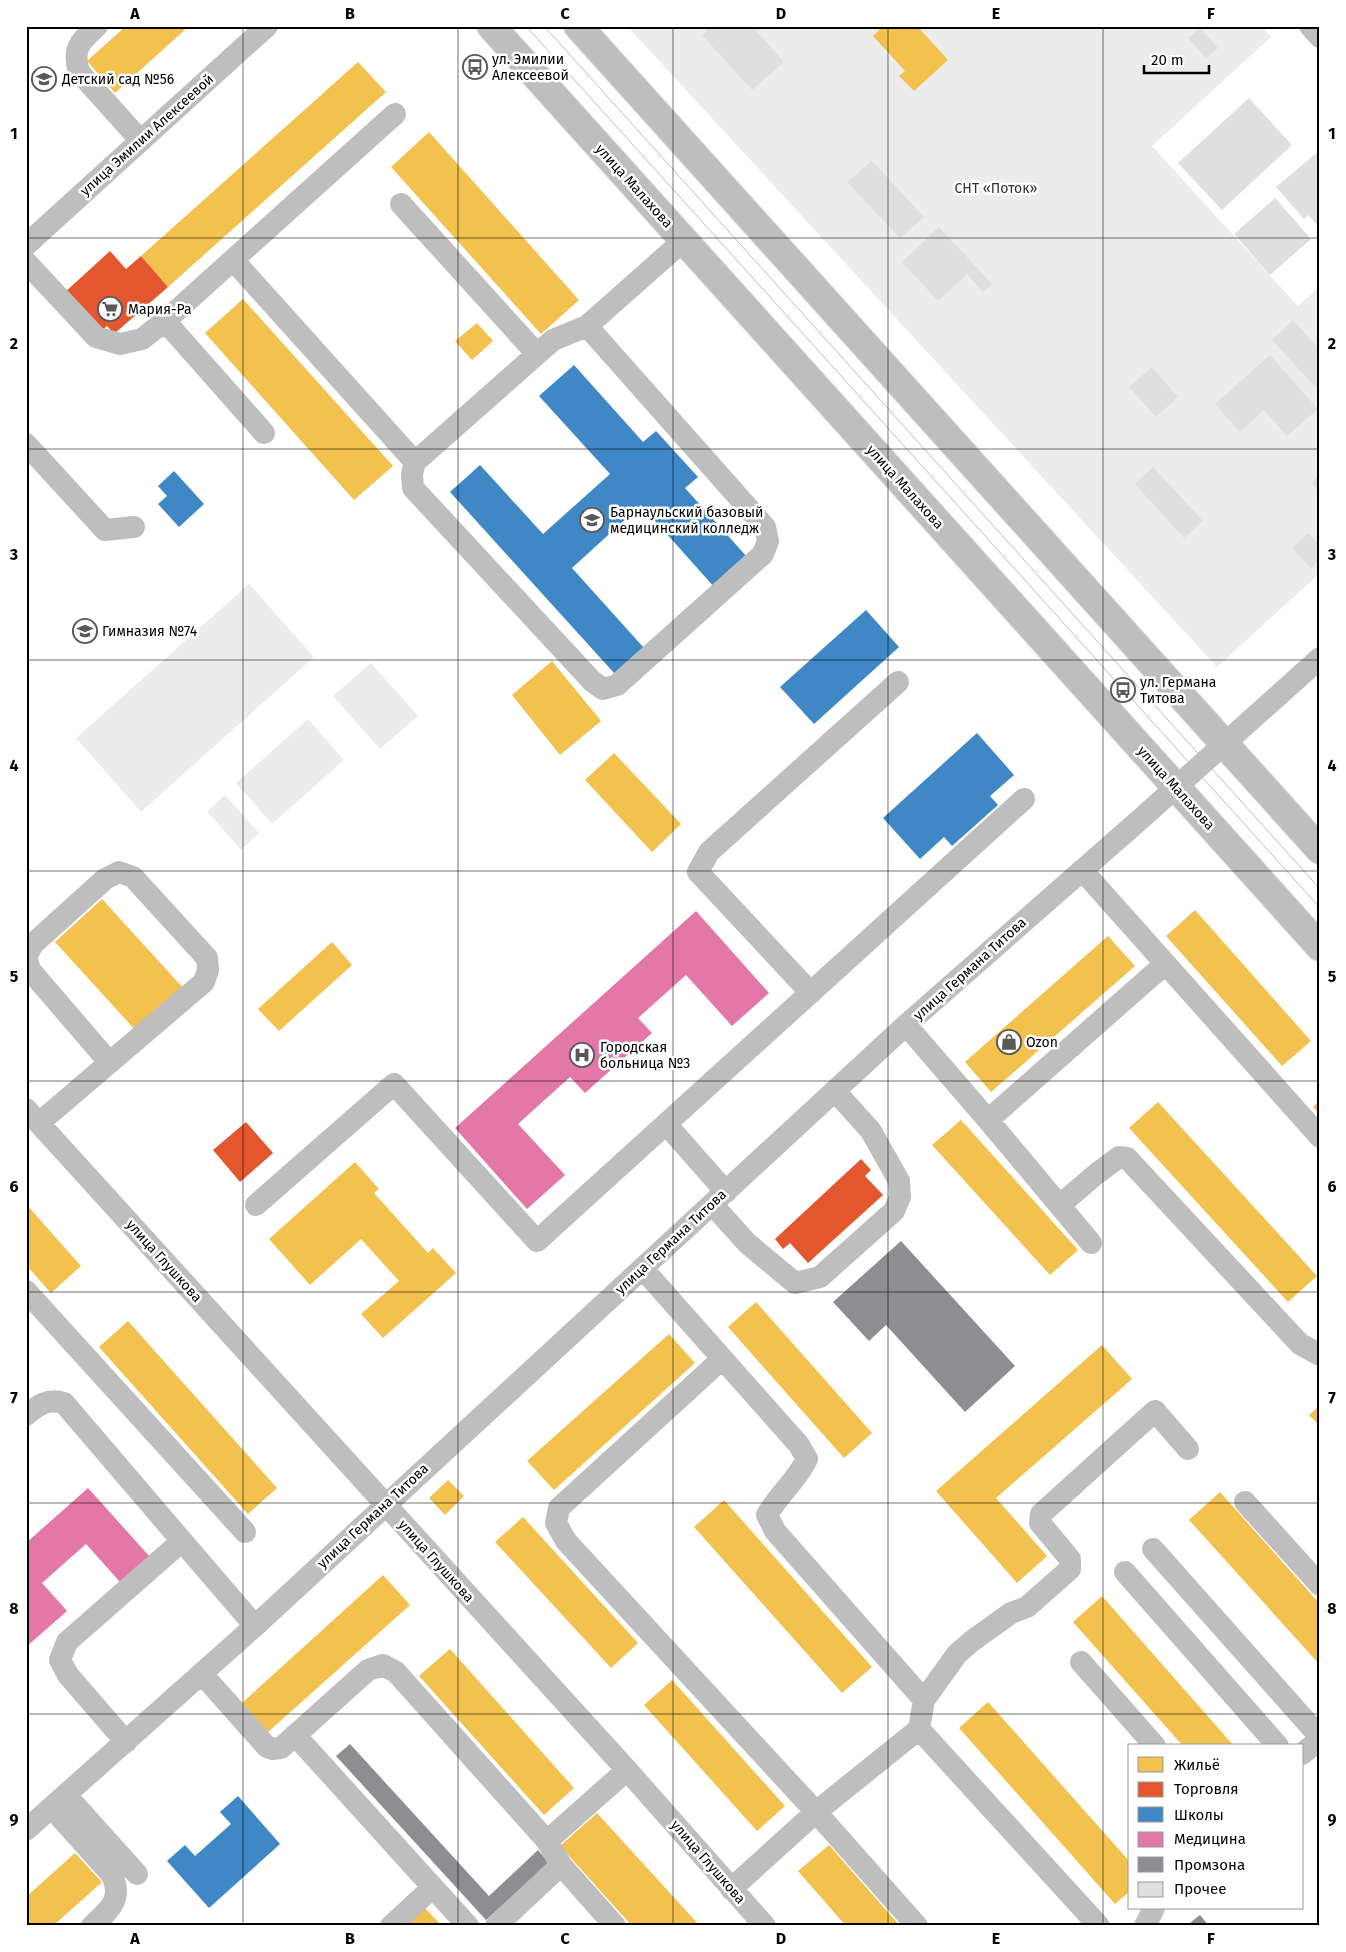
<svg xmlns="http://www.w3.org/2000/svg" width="1346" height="1952" viewBox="0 0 1346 1952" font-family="'Fira Sans',sans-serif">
<rect width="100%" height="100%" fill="#fff"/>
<path fill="#ececec" d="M 627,26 L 1261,26 L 1271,37 L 1152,146 L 1298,306 L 1320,286 L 1320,573 L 1217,667 Z
M 249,584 L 314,657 L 141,812 L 76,738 Z
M 371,663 L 418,716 L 380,749 L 333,696 Z
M 308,719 L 344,760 L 272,824 L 236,783 Z
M 225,795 L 259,833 L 241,850 L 207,811 Z"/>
<path fill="#f2c14e" d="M 126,26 L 189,26 L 115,93 L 87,61 Z
M 883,26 L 917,26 L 948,60 L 914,91 L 899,76 L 905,71 L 873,36 Z
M 358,62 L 386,92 L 168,287 L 141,256 Z
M 429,132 L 579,300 L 541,334 L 391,167 Z
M 243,299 L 393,466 L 354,500 L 205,333 Z
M 477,323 L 493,341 L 472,360 L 455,341 Z
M 552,661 L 601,721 L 560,755 L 512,695 Z
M 614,753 L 681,824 L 652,852 L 585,780 Z
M 102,899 L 185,990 L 138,1033 L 55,942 Z
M 1195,910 L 1311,1041 L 1282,1066 L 1166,936 Z
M 1108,936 L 1135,966 L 991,1092 L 965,1062 Z
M 332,942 L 352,965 L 279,1031 L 258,1009 Z
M 1320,1100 L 1320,1114 L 1313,1107 Z
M 1158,1102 L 1317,1276 L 1288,1302 L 1129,1128 Z
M 961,1120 L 1078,1250 L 1050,1275 L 932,1145 Z
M 355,1162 L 379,1189 L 374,1193 L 428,1253 L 433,1248 L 456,1273 L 383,1338 L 361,1314 L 399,1281 L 361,1239 L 310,1285 L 269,1239 Z
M 26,1204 L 81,1266 L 51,1293 L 26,1265 Z
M 756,1302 L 872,1433 L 844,1458 L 728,1327 Z
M 128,1321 L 277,1488 L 248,1514 L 99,1347 Z
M 669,1334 L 695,1363 L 554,1490 L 527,1461 Z
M 1102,1345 L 1132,1379 L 996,1498 L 1047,1556 L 1017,1583 L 936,1491 Z
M 1320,1405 L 1320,1426 L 1309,1415 Z
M 448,1480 L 464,1496 L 445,1515 L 429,1498 Z
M 1220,1492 L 1320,1604 L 1320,1665 L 1189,1520 Z
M 724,1500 L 872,1667 L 842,1693 L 694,1527 Z
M 523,1517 L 638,1643 L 611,1668 L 495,1542 Z
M 383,1575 L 410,1605 L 268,1732 L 242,1703 Z
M 1102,1596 L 1234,1746 L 1183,1746 L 1073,1622 Z
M 450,1649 L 574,1788 L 544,1815 L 419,1676 Z
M 672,1680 L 785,1806 L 757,1831 L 644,1705 Z
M 988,1702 L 1130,1862 L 1130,1891 L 1115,1904 L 959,1728 Z
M 597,1813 L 700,1926 L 632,1926 L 560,1846 Z
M 829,1845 L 900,1926 L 846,1926 L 798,1871 Z
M 75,1853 L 102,1882 L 53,1926 L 26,1926 L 26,1897 Z
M 425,1908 L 442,1926 L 405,1926 Z"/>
<path fill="#e4572e" d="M 110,251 L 126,269 L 141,256 L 168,287 L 114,334 L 107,326 L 99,333 L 64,293 Z
M 246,1122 L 273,1153 L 240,1182 L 213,1150 Z
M 861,1159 L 871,1170 L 865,1176 L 883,1195 L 808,1263 L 790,1243 L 783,1249 L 775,1239 Z"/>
<path fill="#3f88c5" d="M 574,365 L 643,442 L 656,431 L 698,477 L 685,488 L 748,558 L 715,588 L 641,505 L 572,568 L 644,648 L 615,674 L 450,492 L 480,465 L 543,534 L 610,474 L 539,396 Z
M 174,471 L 204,504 L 179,527 L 158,504 L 167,496 L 158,486 Z
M 866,610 L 899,647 L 814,724 L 780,687 Z
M 977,733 L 1014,775 L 990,796 L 998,805 L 952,846 L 944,837 L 920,859 L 883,818 Z
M 238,1796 L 280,1844 L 209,1908 L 167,1861 L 185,1845 L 195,1856 L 231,1824 L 220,1812 Z"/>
<path fill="#e377a8" d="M 696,911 L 769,993 L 732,1026 L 686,975 L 638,1018 L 652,1033 L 585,1093 L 570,1077 L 518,1124 L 565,1175 L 527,1209 L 455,1128 Z
M 88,1488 L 150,1557 L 121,1583 L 86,1544 L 42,1583 L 67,1611 L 26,1647 L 26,1543 Z"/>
<path fill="#8d8d92" d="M 901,1241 L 1015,1366 L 965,1412 L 886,1325 L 869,1341 L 833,1302 Z
M 350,1744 L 489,1896 L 538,1850 L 549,1863 L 486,1920 L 336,1756 Z
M 1200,1915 L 1209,1926 L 1186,1926 Z"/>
<path fill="#dfdfdf" d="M 712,26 L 752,26 L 784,62 L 752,90 L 702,35 Z
M 1200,28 L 1218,48 L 1206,58 L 1188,38 Z
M 1249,98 L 1292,145 L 1222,210 L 1178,163 Z
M 1320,150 L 1320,228 L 1308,215 L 1304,219 L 1276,187 Z
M 872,161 L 924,217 L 900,238 L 847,182 Z
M 1275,198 L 1311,239 L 1270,275 L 1234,234 Z
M 939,227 L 992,284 L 983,292 L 967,274 L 938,301 L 902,262 Z
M 1293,320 L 1320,350 L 1320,392 L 1272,340 Z
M 1270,355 L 1318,409 L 1287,436 L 1264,410 L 1240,432 L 1215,404 Z
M 1152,367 L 1178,397 L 1156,417 L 1129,387 Z
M 1153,467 L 1203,521 L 1184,538 L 1135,484 Z
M 1320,475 L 1320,493 L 1311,483 Z
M 1308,533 L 1320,545 L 1320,559 L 1311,568 L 1292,548 Z"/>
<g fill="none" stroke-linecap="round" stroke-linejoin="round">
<defs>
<path id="major" d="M 491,26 L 1320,947
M 578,26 L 1320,850"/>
</defs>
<use href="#major" stroke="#dbdbdb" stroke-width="30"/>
<path stroke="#bebebe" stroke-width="22" d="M 97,26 C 80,42 72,48 79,72 L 141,141
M 1310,26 L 1320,37
M 401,204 L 537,354
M 26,245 L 267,26
M 233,260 L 415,462 L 412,474 L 413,488 L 592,681 L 603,689 L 617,685 L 763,554 L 768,541 L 765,527 L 587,326 L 683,241
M 26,262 L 96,337 L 120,344 L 142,339 L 165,321 L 395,114
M 165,321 L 264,433
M 26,444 L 105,530 L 134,527
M 415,462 L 553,340 L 587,326
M 1082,870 L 1320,1137
M 811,993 L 698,872 L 709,852 L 898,682
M 906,1025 L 988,1120 L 1091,1243
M 26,1109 L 627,1770 L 765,1926
M 988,1120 L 1165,964
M 39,1123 L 204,982 L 208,970 L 207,958 L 133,877 L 119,872 L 105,879 L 33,944 L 26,957 L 30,970 L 109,1062
M 666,1124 L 726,1192
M 712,1204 L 747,1243 L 795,1283 L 820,1277 L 894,1211 L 900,1197 L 899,1181 L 871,1131 L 835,1091
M 256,1205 L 394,1084 L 537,1241 L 1024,799
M 1060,1205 L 1095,1175 L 1119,1157 L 1127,1158 L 1300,1344 L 1320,1355
M 643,1269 L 799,1445 L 807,1459 C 797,1480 779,1494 767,1515 L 775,1531 L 924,1700 L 919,1729 L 816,1812 L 731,1889
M 26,1291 L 245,1532
M 722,1359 L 559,1508 L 556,1523 L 566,1541 L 816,1812 L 917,1926
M 26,1415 C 38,1405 48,1398 64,1403 L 182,1541
M 1245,1502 L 1320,1585
M 1153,1549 L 1320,1737
M 1125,1572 L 1278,1746
M 1081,1662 L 1155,1746
M 202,1674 L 267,1747 L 273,1749 L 281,1748 L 368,1670 L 383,1665 L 396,1672 L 547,1841 L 561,1865 L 615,1926
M 924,1700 L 957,1654 L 972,1641 L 1011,1613 L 1027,1607 L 1070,1569 L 1070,1559 L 1040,1523 L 1041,1514 L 1155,1411 L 1188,1449
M 919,1729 L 1099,1926
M 295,1735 L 468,1926
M 126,1742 L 68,1675 L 60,1660 L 67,1642 L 182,1541 L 255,1626
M 1302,1754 L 1320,1739
M 66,1795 L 137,1874
M 52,1808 L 112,1875 C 123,1900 110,1909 92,1926
M 26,1830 L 255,1626 L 906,1025 L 1144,816 L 1320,658
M 547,1841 L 627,1770
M 391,1926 L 432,1888
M 496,1926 L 561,1865
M 1145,1926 L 1154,1908"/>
<use href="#major" stroke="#bebebe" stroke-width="28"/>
<path stroke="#bebebe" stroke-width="1" d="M 526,26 L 1320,908
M 544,26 L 1320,889"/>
</g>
<path fill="none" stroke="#000" stroke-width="1" stroke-opacity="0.55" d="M 243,26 L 243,1926M 458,26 L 458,1926M 673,26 L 673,1926M 888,26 L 888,1926M 1103,26 L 1103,1926M 26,238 L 1320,238M 26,449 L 1320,449M 26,660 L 1320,660M 26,871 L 1320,871M 26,1081 L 1320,1081M 26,1292 L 1320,1292M 26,1503 L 1320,1503M 26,1714 L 1320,1714"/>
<defs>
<symbol id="bus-ring" viewBox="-11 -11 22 22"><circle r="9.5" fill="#fff" stroke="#595959" stroke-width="1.5"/><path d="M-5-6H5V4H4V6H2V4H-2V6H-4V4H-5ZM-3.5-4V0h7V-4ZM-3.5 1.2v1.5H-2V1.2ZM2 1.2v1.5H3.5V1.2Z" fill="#595959"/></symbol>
<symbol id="school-ring" viewBox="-11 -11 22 22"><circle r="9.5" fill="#fff" stroke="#595959" stroke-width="1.5"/><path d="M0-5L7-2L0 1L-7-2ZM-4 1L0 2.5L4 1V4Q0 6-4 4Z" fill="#595959"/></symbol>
<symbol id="supermarket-ring" viewBox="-11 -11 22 22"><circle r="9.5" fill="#fff" stroke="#595959" stroke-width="1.5"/><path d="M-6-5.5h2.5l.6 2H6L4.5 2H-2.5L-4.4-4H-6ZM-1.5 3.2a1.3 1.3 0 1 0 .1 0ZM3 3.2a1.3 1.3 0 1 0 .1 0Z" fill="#595959"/></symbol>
<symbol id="university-ring" viewBox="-11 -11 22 22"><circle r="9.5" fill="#fff" stroke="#595959" stroke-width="1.5"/><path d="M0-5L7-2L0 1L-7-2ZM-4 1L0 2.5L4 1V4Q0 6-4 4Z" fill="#595959"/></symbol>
<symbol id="shop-ring" viewBox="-11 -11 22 22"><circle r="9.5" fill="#fff" stroke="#595959" stroke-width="1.5"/><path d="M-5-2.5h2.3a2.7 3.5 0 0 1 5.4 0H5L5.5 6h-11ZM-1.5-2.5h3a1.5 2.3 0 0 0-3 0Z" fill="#595959"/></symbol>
<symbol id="hospital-ring" viewBox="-11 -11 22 22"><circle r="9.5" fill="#fff" stroke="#595959" stroke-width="1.5"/><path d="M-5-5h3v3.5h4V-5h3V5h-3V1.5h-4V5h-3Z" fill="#595959"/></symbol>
</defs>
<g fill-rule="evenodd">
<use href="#bus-ring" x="461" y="53" width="28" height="28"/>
<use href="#school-ring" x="30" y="65" width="28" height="28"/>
<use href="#supermarket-ring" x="96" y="295" width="28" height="28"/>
<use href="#university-ring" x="578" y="506" width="28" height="28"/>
<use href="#school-ring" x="71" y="617" width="28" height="28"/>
<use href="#bus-ring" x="1109" y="676" width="28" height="28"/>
<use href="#shop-ring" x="995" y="1028" width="28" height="28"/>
<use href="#hospital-ring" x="568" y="1041" width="28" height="28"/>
</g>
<g text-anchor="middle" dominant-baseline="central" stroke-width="5" stroke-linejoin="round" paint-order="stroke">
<g font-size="14" fill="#000" stroke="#fff" text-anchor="start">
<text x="492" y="59">ул. Эмилии<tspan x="492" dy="16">Алексеевой</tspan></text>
<text x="62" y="79">Детский сад №56</text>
<text x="128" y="309">Мария-Ра</text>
<text x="610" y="512">Барнаульский базовый<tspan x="610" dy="16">медицинский колледж</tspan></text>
<text x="102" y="631">Гимназия №74</text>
<text x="1140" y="682">ул. Германа<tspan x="1140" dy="16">Титова</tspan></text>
<text x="1026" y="1042">Ozon</text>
<text x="600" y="1047">Городская<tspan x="600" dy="16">больница №3</tspan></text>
</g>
<g font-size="14" fill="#000" stroke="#fff">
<text transform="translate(147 135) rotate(-42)">улица Эмилии Алексеевой</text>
<text transform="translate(634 186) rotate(48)">улица Малахова</text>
<text transform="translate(905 487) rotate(48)">улица Малахова</text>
<text transform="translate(1176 788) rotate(48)">улица Малахова</text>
<text transform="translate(970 969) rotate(-42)">улица Германа Титова</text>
<text transform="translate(671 1242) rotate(-43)">улица Германа Титова</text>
<text transform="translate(164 1261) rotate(48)">улица Глушкова</text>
<text transform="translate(373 1516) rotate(-43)">улица Германа Титова</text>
<text transform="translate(436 1561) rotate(48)">улица Глушкова</text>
<text transform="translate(708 1862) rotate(49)">улица Глушкова</text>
</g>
<g font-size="14" fill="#333" stroke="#fff">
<text x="996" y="188">СНТ «Поток»</text>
</g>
</g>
<rect width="1346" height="1952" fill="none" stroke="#ffffff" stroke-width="55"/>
<rect x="1128" y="1744" width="175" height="165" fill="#ffffff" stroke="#999999"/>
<rect x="1138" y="1757" width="25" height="15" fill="#f2c14e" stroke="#999999"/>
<text x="1174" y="1770" font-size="15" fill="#000000">Жильё</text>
<rect x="1138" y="1782" width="25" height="15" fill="#e4572e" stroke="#999999"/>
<text x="1174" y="1794" font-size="15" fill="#000000">Торговля</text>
<rect x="1138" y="1807" width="25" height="15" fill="#3f88c5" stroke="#999999"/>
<text x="1174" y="1820" font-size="15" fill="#000000">Школы</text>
<rect x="1138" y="1832" width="25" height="15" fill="#e377a8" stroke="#999999"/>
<text x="1174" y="1844" font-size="15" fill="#000000">Медицина</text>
<rect x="1138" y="1857" width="25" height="15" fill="#8d8d92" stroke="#999999"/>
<text x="1174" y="1870" font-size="15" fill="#000000">Промзона</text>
<rect x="1138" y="1882" width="25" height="15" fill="#dfdfdf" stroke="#999999"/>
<text x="1174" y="1894" font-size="15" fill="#000000">Прочее</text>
<path d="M1144 65v8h65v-8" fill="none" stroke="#000000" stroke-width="2.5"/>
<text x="1151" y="65" font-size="15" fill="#000000" stroke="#ffffff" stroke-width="4" paint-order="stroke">20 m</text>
<rect x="28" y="28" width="1290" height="1896" fill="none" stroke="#000" stroke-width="2"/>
<g font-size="16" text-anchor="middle" font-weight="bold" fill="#000">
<text x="135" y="19">A</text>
<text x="350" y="19">B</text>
<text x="565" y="19">C</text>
<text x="781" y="19">D</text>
<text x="996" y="19">E</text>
<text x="1211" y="19">F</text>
<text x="14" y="139">1</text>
<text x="1332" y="139">1</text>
<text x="14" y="349">2</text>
<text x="1332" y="349">2</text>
<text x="14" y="560">3</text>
<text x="1332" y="560">3</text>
<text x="14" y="771">4</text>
<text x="1332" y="771">4</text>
<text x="14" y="982">5</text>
<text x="1332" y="982">5</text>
<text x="14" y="1192">6</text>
<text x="1332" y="1192">6</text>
<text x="14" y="1403">7</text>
<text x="1332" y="1403">7</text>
<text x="14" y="1614">8</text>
<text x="1332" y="1614">8</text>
<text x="14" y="1825">9</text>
<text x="1332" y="1825">9</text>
<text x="135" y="1944">A</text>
<text x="350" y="1944">B</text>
<text x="565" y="1944">C</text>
<text x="781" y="1944">D</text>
<text x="996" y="1944">E</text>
<text x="1211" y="1944">F</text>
</g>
</svg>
